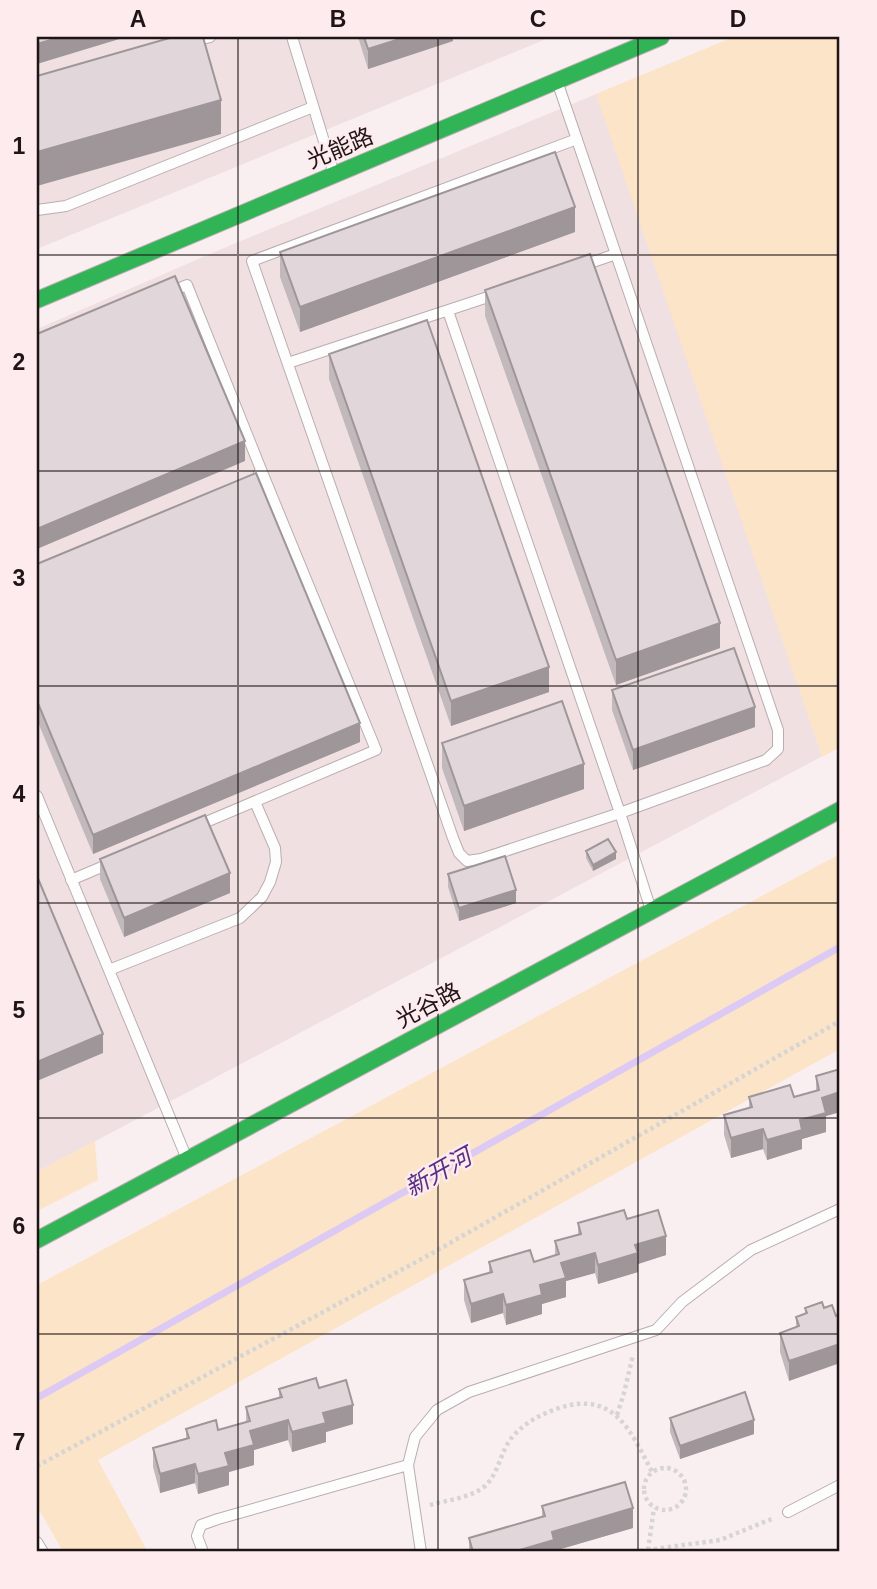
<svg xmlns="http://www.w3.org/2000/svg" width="877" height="1589" viewBox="0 0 877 1589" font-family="Arial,'Noto Sans SC',sans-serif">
<rect width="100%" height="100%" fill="#faeff0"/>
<path fill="#f1e0e2" d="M 37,37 L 551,37 L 37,249 Z
M 734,37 L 840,37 L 840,747 L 37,1172 L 37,329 L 219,250 Z"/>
<path fill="#fce4c8" d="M 734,37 L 840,37 L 840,747 L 822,757 L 596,94 Z
M 840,854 L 840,1049 L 98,1460 L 148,1552 L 63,1552 L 37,1506 L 37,1285 Z
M 95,1141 L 98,1180 L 37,1211 L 37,1172 Z"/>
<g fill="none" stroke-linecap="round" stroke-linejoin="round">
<path stroke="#dcc9f4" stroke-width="7" d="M 37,1398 L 840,947"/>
<defs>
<path id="lane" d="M 292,37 L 334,174
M 192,42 L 210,37
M 557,81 L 778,730 L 778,749 L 766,760 L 620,813 L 651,910
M 37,210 L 66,206 L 313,107
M 581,266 L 616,254
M 170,292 L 187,285 L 262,472 L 259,473
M 448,311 L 620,813 L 481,859 L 467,861 L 459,853 L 453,838 L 252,261 L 577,139
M 288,363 L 497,294
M 37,796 L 187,1159
M 199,825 L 376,750 L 262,472
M 71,880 L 111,863
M 109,970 L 240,918 L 262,897 L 270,882 L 276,862 L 275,848 L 255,802
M 788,1512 L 840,1485
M 37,1542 L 43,1552
M 203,1552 L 197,1536 L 201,1525 L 218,1519 L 408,1465
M 421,1552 L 408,1465 L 415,1437 L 437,1410 L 469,1392 L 656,1330 L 682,1302 L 751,1250 L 840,1209"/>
<path id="fast" d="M 37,300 L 661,37
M 37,1240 L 840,810"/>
</defs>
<use href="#lane" stroke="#b8aeaf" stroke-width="12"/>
<use href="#fast" stroke="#b8aeaf" stroke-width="18"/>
<path stroke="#d7d4d4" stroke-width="4.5" stroke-dasharray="3.5 3.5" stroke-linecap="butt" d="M 617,1415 L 624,1393 L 633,1355
M 37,1466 L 429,1255 L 840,1021
M644 1489a21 21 0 1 1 42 0a21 21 0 1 1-42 0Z
M 430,1505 C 447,1500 471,1498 485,1486 C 500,1472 500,1450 514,1435 C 527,1421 542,1414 559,1408 C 614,1390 631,1431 652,1472
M 648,1550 L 654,1508
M 633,1552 L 720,1540 L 774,1518"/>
<use href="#lane" stroke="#fefdfd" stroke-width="10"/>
<use href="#fast" stroke="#30b455" stroke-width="16"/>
</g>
<path fill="#c2b9bc" d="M 358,37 L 453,37 L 453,41 L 368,69 Z
M 575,232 L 300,332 L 280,277 L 280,252 Z
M 485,290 L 720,648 L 616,685 L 485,316 Z
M 329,354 L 549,692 L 451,726 L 329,379 Z
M 37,564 L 360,742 L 93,854 L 37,720 Z
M 612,690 L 755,727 L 633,770 L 612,710 Z
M 442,743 L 584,789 L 464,831 L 442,768 Z
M 586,851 L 616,859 L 593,871 L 586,858 Z
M 100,859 L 230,893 L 124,937 L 100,879 Z
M 448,874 L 516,903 L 459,921 L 448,887 Z
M 839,1058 L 840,1058 L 840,1112 L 826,1116 L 826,1132 L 802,1139 L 802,1149 L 767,1160 L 763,1149 L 731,1158 L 724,1135 L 724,1115 L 749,1108 L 749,1097 L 794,1097 L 816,1091 L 816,1076 L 839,1070 Z
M 627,1219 L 666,1255 L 638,1264 L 638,1272 L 598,1284 L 595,1273 L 566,1281 L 566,1297 L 542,1304 L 542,1314 L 506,1325 L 503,1313 L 471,1323 L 464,1300 L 464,1280 L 489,1273 L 489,1262 L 534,1262 L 555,1256 L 555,1241 L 578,1235 L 578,1223 Z
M 822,1302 L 789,1381 L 780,1352 L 780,1333 L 796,1327 L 796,1317 L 805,1314 L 805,1308 Z
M 319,1388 L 353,1424 L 326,1432 L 326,1442 L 292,1452 L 288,1440 L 254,1450 L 254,1465 L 229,1472 L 229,1485 L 198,1494 L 195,1483 L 160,1493 L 153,1467 L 153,1448 L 186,1438 L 186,1429 L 218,1430 L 246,1422 L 246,1407 L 279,1398 L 279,1389 Z
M 670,1418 L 754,1434 L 680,1459 L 670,1432 Z
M 542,1506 L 633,1528 L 554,1551 L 554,1552 L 469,1552 L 469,1538 L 542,1517 Z"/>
<path fill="#9e9699" d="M 61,37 L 126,37 L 37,64 L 37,44 Z
M 406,37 L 453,37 L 453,41 L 368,69 L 368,49 Z
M 221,100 L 221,134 L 37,186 L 37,152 Z
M 575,207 L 575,232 L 300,332 L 300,307 Z
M 245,441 L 245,461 L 37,549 L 37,529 Z
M 720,623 L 720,648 L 616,685 L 616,660 Z
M 549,667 L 549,692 L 451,726 L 451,701 Z
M 755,707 L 755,727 L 633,770 L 633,750 Z
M 360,723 L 360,742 L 93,854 L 93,835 Z
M 584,764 L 584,789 L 464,831 L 464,806 Z
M 616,852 L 616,859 L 593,871 L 593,865 Z
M 230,873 L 230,893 L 124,937 L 124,918 Z
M 516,890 L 516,903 L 459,921 L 459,908 Z
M 103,1034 L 103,1053 L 37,1081 L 37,1062 Z
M 840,1092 L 840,1112 L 826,1116 L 826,1132 L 802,1139 L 802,1149 L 767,1160 L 767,1140 L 800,1120 L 822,1098 Z
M 763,1129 L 763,1149 L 731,1158 L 731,1138 Z
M 666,1236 L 666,1255 L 638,1264 L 638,1272 L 598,1284 L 598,1265 L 635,1245 Z
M 595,1253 L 595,1273 L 566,1281 L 566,1297 L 542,1304 L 542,1314 L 506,1325 L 506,1305 L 540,1285 L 561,1263 Z
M 503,1294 L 503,1313 L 471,1323 L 471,1304 Z
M 840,1344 L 840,1363 L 789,1381 L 789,1361 Z
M 353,1405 L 353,1424 L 326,1432 L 326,1442 L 292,1452 L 292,1432 L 323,1413 Z
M 288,1420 L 288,1440 L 254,1450 L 254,1465 L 229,1472 L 229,1485 L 198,1494 L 198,1474 L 225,1453 L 250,1431 Z
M 754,1420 L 754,1434 L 680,1459 L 680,1446 Z
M 195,1464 L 195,1483 L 160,1493 L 160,1474 Z
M 633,1508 L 633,1528 L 554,1551 L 554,1552 L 513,1552 L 552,1532 Z"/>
<path fill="#e1d7db" stroke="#9e9699" stroke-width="2" d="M 37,37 L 61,37 L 37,44 Z
M 173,37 L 203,37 L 221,100 L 37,152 L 37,76 Z
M 364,37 L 406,37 L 368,49 Z
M 555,152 L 575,207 L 300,307 L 280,252 Z
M 590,254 L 720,623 L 616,660 L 485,290 Z
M 175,276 L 245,441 L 37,529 L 37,334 Z
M 427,320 L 549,667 L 451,701 L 329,354 Z
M 256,473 L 360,723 L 93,835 L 37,701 L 37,564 Z
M 734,648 L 755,707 L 633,750 L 612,690 Z
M 562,701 L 584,764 L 464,806 L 442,743 Z
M 205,815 L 230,873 L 124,918 L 100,859 Z
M 608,839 L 616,852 L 593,865 L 586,851 Z
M 505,856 L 516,890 L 459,908 L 448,874 Z
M 37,876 L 103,1034 L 37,1062 Z
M 840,1069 L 840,1092 L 822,1098 L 826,1113 L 800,1120 L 802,1130 L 767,1140 L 763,1129 L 731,1138 L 724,1115 L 752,1107 L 749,1097 L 790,1085 L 794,1097 L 819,1090 L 816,1076 Z
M 624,1210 L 627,1219 L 658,1210 L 666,1236 L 635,1245 L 638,1253 L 598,1265 L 595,1253 L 561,1263 L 566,1278 L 540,1285 L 542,1295 L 506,1305 L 503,1294 L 471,1304 L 464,1280 L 492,1272 L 489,1262 L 530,1250 L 534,1262 L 559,1254 L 555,1241 L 581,1234 L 578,1223 Z
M 822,1302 L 824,1308 L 832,1305 L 836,1316 L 840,1314 L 840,1344 L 789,1361 L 780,1333 L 799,1326 L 796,1317 L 807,1313 L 805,1308 Z
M 316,1378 L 319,1388 L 346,1380 L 353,1405 L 323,1413 L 326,1423 L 292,1432 L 288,1420 L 250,1431 L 254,1445 L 225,1453 L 229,1466 L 198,1474 L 195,1464 L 160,1474 L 153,1448 L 189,1438 L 186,1429 L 216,1420 L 218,1430 L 250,1421 L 246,1407 L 282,1397 L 279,1389 Z
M 745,1392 L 754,1420 L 680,1446 L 670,1418 Z
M 625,1482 L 633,1508 L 552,1532 L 554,1540 L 513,1552 L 473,1552 L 469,1538 L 545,1516 L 542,1506 Z"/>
<path fill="none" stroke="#1f1516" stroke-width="2" stroke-opacity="0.55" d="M 238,37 L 238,1552M 438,37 L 438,1552M 638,37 L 638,1552M 37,255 L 840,255M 37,471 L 840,471M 37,686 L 840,686M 37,903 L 840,903M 37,1118 L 840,1118M 37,1334 L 840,1334"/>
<g text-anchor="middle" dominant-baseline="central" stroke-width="5" stroke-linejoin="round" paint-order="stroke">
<g font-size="23" fill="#1f1516" stroke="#feebed">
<text transform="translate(340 148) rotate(-23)">光能路</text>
<text transform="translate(428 1005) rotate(-28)">光谷路</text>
</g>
<g font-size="24" font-style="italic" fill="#573086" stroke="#feebed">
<text transform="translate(438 1172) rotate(-29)">新开河</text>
</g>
</g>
<rect width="877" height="1589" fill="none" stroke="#feebed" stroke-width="77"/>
<rect x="38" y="38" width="800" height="1512" fill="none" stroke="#1f1516" stroke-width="2.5"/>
<g font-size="23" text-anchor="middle" font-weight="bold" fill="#1f1516">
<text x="138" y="27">A</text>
<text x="338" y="27">B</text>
<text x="538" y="27">C</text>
<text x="738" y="27">D</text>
<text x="19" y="154">1</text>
<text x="19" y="370">2</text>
<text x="19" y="586">3</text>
<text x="19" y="802">4</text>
<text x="19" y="1018">5</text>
<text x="19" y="1234">6</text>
<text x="19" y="1450">7</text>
</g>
</svg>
